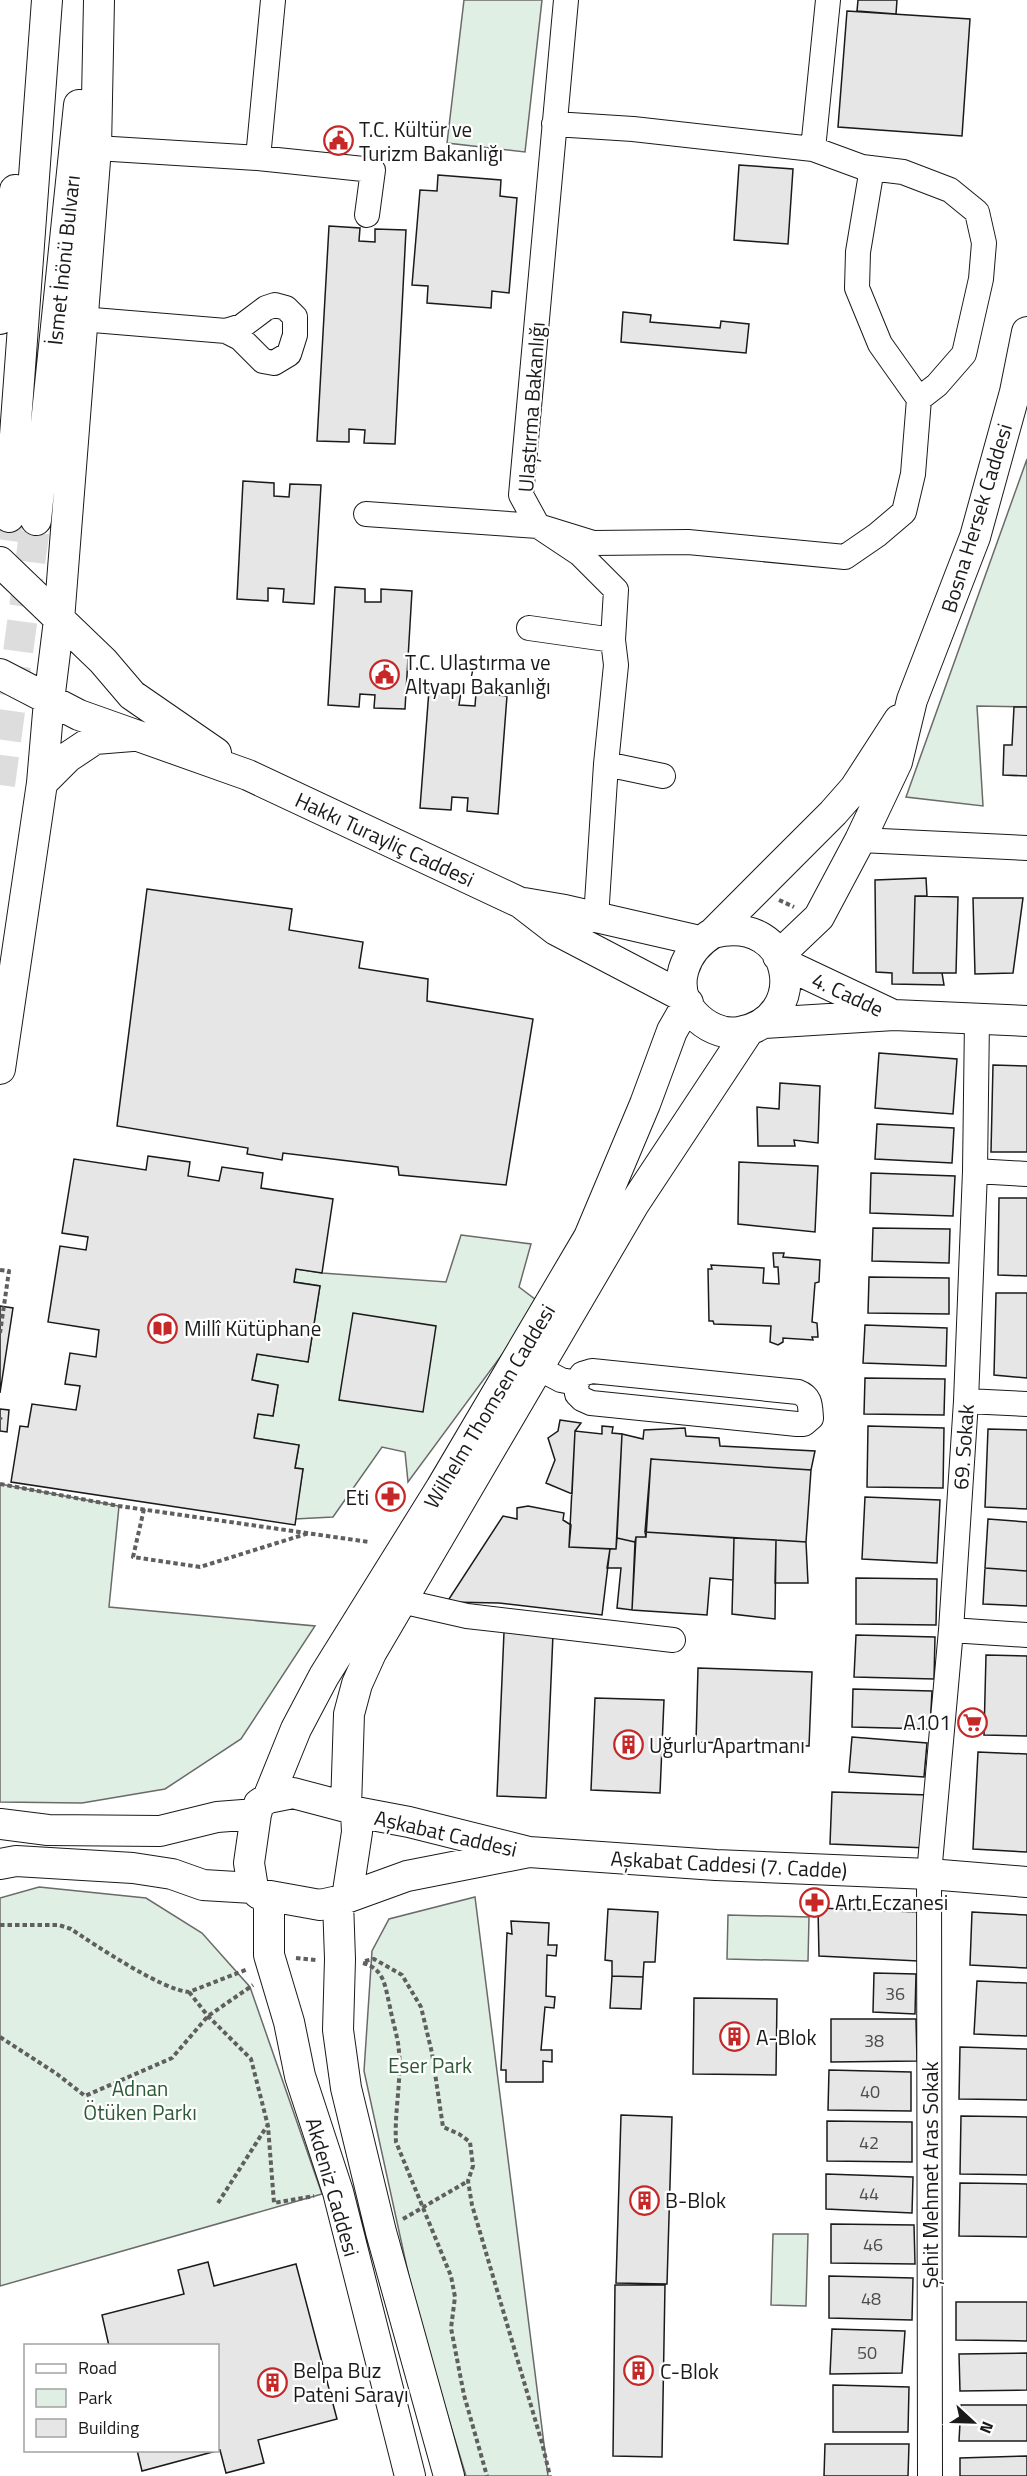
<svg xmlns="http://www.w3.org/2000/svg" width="1027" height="2476" viewBox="0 0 1027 2476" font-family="'Titillium Web',sans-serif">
<rect width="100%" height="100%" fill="#fff"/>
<path fill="#e0efe3" stroke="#6a6a6a" stroke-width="1.5" d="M 464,0 L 542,0 L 525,152 L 447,143 Z
M 1027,459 L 1027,707 L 977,706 L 983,806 L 906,797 Z
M 461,1235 L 531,1244 L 519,1287 L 540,1303 L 408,1482 L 405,1452 L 382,1447 L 333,1517 L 295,1519 L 303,1469 L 295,1468 L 299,1445 L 254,1438 L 258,1414 L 273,1416 L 278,1385 L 252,1380 L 257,1354 L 308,1362 L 320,1286 L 294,1282 L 296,1269 L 322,1273 L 446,1282 Z
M 0,1484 L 119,1506 L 109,1607 L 315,1626 L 241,1739 L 165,1789 L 82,1803 L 0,1802 Z
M 39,1887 L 146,1898 L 202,1933 L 250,1987 L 322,2194 L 0,2286 L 0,1898 Z
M 475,1897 L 548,2476 L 466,2476 L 418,2318 L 364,2071 L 372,1951 L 389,1919 Z
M 728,1915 L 809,1917 L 808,1961 L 727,1959 Z
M 773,2234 L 808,2234 L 806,2306 L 771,2305 Z"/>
<path fill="#e6e6e6" stroke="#1a1a1a" stroke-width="1.5" d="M 858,0 L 897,0 L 896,14 L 857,11 Z
M 847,11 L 970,19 L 962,136 L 838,127 Z
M 739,165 L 793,169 L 788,244 L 734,240 Z
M 438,175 L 501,180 L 500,196 L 517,198 L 509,293 L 492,291 L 491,308 L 427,303 L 428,286 L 412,285 L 420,190 L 437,191 Z
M 329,226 L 360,228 L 359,241 L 375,242 L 375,229 L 406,230 L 395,444 L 364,443 L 365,430 L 349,429 L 349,442 L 317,441 Z
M 623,312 L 651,315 L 650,322 L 720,328 L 721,321 L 749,324 L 746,353 L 621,342 Z
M 243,481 L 274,483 L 274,496 L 289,497 L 290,484 L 321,485 L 314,604 L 283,602 L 284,589 L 268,588 L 268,601 L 237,599 Z
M 335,587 L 365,589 L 365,602 L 381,602 L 381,589 L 412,591 L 405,709 L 374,708 L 375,695 L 360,694 L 359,707 L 328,705 Z
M 429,690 L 461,692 L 459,705 L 475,706 L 476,693 L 507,696 L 498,814 L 467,811 L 468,798 L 452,797 L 451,810 L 420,808 Z
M 1014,707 L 1027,707 L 1027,776 L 1003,775 L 1004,745 L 1012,745 Z
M 926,878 L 927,896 L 915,896 L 913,973 L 942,973 L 944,985 L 892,984 L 892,973 L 876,972 L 875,880 Z
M 147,889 L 292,909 L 289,930 L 363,942 L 359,968 L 428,979 L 427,1001 L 533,1019 L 506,1185 L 399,1175 L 398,1167 L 283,1153 L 282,1160 L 247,1154 L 248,1148 L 117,1126 Z
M 915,896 L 958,897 L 956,973 L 913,973 Z
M 973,898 L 1023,898 L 1013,973 L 975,974 Z
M 879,1053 L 957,1059 L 953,1114 L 875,1108 Z
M 993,1065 L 1027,1066 L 1027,1152 L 991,1152 Z
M 780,1083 L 820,1086 L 818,1143 L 794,1140 L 795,1146 L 758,1146 L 757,1107 L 779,1109 Z
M 877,1124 L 954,1128 L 952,1163 L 875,1159 Z
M 148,1156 L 190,1162 L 188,1176 L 219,1181 L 222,1167 L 263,1173 L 261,1188 L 333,1199 L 322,1273 L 296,1269 L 294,1282 L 320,1286 L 308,1362 L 257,1354 L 252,1380 L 278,1385 L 273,1416 L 258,1414 L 254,1438 L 299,1445 L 295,1468 L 303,1469 L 295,1525 L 11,1482 L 20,1426 L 28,1427 L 32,1404 L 76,1410 L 80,1386 L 65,1384 L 70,1353 L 96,1357 L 99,1330 L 48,1322 L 60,1246 L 86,1250 L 88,1237 L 62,1233 L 74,1159 L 146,1170 Z
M 739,1162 L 818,1166 L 815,1232 L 738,1224 Z
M 871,1173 L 955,1176 L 953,1216 L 870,1213 Z
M 999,1198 L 1027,1198 L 1027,1276 L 998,1275 Z
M 873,1228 L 950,1229 L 949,1263 L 872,1261 Z
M 773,1253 L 784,1253 L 783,1257 L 820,1260 L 819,1282 L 815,1283 L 812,1322 L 817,1323 L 818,1337 L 812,1337 L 813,1340 L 783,1338 L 783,1342 L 778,1345 L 770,1342 L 771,1326 L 714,1324 L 713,1321 L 709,1321 L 708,1269 L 712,1269 L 711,1265 L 764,1268 L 763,1283 L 779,1284 L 778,1267 L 774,1267 Z
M 869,1277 L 949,1278 L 949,1314 L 868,1313 Z
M 996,1293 L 1027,1293 L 1027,1378 L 994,1375 Z
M 0,1306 L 13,1308 L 0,1393 Z
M 353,1313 L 436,1326 L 423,1412 L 339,1400 Z
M 865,1325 L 947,1328 L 946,1366 L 863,1363 Z
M 865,1378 L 945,1379 L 944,1415 L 864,1414 Z
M 0,1409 L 9,1410 L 7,1432 L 0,1431 Z
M 560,1420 L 581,1423 L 575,1431 L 572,1494 L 546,1483 L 555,1460 L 548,1438 L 558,1431 Z
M 602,1426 L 613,1427 L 612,1433 L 622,1434 L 616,1549 L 569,1547 L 575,1431 L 602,1434 Z
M 868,1426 L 944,1428 L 943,1488 L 867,1487 Z
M 685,1428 L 686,1436 L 719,1438 L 720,1446 L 815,1451 L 811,1470 L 651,1459 L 646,1537 L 636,1537 L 635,1542 L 617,1538 L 622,1434 L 643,1439 L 644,1430 Z
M 988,1429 L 1027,1430 L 1027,1509 L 985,1507 Z
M 651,1459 L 811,1470 L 806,1542 L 645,1532 Z
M 865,1497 L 940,1500 L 937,1563 L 862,1559 Z
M 528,1506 L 564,1513 L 563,1520 L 571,1525 L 569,1547 L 610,1549 L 602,1615 L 499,1603 L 447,1602 L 503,1516 L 517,1519 L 517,1508 Z
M 988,1519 L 1027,1522 L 1027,1571 L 985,1568 Z
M 645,1532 L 734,1538 L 733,1580 L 710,1578 L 707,1615 L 632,1610 L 636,1537 L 646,1537 Z
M 617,1538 L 635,1542 L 632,1610 L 617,1608 L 621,1568 L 607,1568 L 610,1549 L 616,1549 Z
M 734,1538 L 776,1540 L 775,1619 L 732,1614 Z
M 776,1540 L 806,1542 L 808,1583 L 775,1583 Z
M 985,1568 L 1027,1571 L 1027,1606 L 983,1604 Z
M 856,1578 L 937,1579 L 936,1625 L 856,1624 Z
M 504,1632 L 553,1634 L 546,1798 L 497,1796 Z
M 856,1635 L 935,1637 L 934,1679 L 854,1677 Z
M 986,1655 L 1027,1656 L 1027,1736 L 984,1735 Z
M 698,1668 L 812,1672 L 809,1746 L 696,1742 Z
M 853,1689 L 932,1691 L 930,1729 L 852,1727 Z
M 595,1698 L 664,1700 L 660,1793 L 591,1790 Z
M 852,1737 L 927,1743 L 924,1777 L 849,1772 Z
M 978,1752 L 1027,1754 L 1027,1852 L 973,1849 Z
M 832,1792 L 929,1795 L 927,1848 L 830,1844 Z
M 818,1908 L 918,1912 L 918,1961 L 819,1956 Z
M 608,1909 L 658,1912 L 655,1962 L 644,1962 L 643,1977 L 612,1976 L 612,1961 L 605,1960 Z
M 972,1912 L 1027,1915 L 1027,1968 L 970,1965 Z
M 511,1921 L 549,1923 L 548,1945 L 557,1945 L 556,1956 L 547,1955 L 546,1996 L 555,1997 L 554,2008 L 545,2007 L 541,2050 L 552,2050 L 552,2062 L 543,2061 L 543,2082 L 506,2082 L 506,2070 L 501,2070 L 507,1933 L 512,1934 Z
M 874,1973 L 916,1974 L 915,2014 L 873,2012 Z
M 612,1976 L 643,1977 L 641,2009 L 610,2008 Z
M 977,1981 L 1027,1983 L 1027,2036 L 974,2034 Z
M 694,1998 L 777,1999 L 776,2075 L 693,2074 Z
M 831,2019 L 916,2019 L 917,2061 L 831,2062 Z
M 960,2047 L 1027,2049 L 1027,2100 L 959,2099 Z
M 829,2070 L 911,2072 L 911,2111 L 828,2110 Z
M 621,2115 L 672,2117 L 667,2284 L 616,2283 Z
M 961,2116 L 1027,2117 L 1027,2175 L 960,2174 Z
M 827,2121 L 912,2122 L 912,2162 L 827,2161 Z
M 826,2174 L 913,2177 L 912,2213 L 826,2209 Z
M 960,2183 L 1027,2184 L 1027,2237 L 959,2236 Z
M 831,2224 L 914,2225 L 915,2264 L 831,2263 Z
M 208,2262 L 214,2286 L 296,2264 L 337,2419 L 258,2440 L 264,2463 L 226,2473 L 220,2450 L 142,2471 L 137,2450 L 218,2450 L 218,2346 L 109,2346 L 102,2315 L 184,2294 L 178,2270 Z
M 829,2276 L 913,2278 L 912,2320 L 829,2318 Z
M 615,2285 L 665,2285 L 662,2457 L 613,2456 Z
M 956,2302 L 1027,2302 L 1027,2341 L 956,2340 Z
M 832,2329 L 905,2331 L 902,2373 L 830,2374 Z
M 1027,2353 L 1027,2390 L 960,2391 L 959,2354 Z
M 833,2385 L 909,2387 L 908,2432 L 833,2432 Z
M 961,2405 L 1027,2405 L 1027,2441 L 959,2441 Z
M 825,2444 L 909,2444 L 908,2476 L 824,2476 Z
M 1027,2456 L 1027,2476 L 960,2476 L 960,2458 Z"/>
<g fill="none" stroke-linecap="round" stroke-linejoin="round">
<path stroke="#ddd" stroke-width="30" stroke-dasharray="30 15" stroke-linecap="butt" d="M 0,585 L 9,517
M 0,785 L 36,520"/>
<defs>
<path id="minor" d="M 566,0 L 521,495 L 538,526 L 580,554 L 616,590 L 613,640 L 616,665 L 606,764 L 596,918
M 554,124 L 633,129 L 813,149 L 862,167 L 903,172 L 950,190 L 977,212 L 984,243 L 981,279 L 964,354 L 937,385 L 919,399
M 96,148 L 258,158 L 373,170 L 367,215
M 813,149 L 828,0
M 258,158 L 273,0
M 81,319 L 226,331 L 240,338 L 263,361 L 274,363 L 289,354 L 295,335 L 295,317 L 286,308 L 275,305 L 266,308 L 242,326 L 226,331
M 366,514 L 538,526 L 593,543 L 688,542 L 845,557 L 877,535 L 904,512 L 913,474 L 919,399 L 880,344 L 857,288 L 858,252 L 872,168
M 529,628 L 613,640
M 606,764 L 663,776
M 860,840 L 1027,848
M 975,1171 L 1027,1174
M 538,1368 L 561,1380 L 576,1383
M 592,1371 L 798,1392 C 811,1397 810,1405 811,1418 L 804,1424 L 797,1424 L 591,1403 L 582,1399 L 577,1394 L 576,1383 L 582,1374 Z
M 966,1401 L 1027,1404
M 401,1601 L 467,1616 L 673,1640
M 951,1630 L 1027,1635
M 930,2476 L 929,1874 L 951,1630 L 966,1401 L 975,1171 L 977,1019"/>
<path id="major" d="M 0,319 L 15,190
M 9,517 L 47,0
M 36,520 L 79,105
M 0,562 L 103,661 L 132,695 L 216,753
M 0,674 L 79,715 L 248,775 L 521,903 L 556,930 L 684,997
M 42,783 L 68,757 L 95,739 L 132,736
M 524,903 L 565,910 L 700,941
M 713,933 C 795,912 812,1020 739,1032 C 722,1035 705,1026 694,1014 C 669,986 685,950 713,933 L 833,813 L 855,788 L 899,720
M 778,956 L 819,917 L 860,840 L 897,762 L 912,700 L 975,537 L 1015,392 L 1027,332
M 783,963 L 891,1014
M 764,1023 L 894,1015 L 1027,1021
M 0,1069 L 42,783 L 49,701 L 59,620 L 96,148 L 99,0
M 268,1798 L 296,1729 L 324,1676 L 441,1488 L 589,1237 L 645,1104 L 672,1031 L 688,1003
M 346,1807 L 349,1714 L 357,1684 L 371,1653 L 634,1204 L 749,1030
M 0,1824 L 48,1830 L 160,1831 L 217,1817 L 256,1814
M 529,1852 L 407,1876 L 338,1901 L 320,1905 L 259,1894 L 253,1888 L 249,1863 L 256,1814 L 259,1804 L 268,1798 L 293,1793 L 346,1807 L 356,1812 L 409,1822 L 529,1852 L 716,1865 L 929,1874 L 1027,1882
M 0,1864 L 16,1861 L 133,1868 L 172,1874 L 203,1885 L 253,1888
M 269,1896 L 269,1955 L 289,2022 L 300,2076 L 338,2192 L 410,2476
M 347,1898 L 357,1832 L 356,1812
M 338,1901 L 340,1959 L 338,2030 L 346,2088 L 381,2232 L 449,2476"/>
</defs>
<use href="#minor" stroke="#1a1a1a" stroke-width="26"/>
<use href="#major" stroke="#1a1a1a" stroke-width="32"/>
<path stroke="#5f5f5f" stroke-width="4" stroke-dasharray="4.5 3" stroke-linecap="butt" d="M 779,900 L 794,907
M 0,1270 L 9,1271 L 0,1333
M 0,1418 L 1,1420
M 0,1484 L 119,1506 L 369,1542
M 144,1509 L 133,1557 L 200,1567 L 309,1533
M 0,1925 L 59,1925 L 71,1929 C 95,1945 162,1990 189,1992 L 248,1969
M 296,1958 L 316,1960
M 365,1961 L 374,1959 L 402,1975 L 421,2007 L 432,2053 L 443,2127 L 459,2134 L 470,2142 L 473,2166 L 468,2181 L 472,2205 L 542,2443 L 550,2476
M 363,1963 C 385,1969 385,1987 390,2007 C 392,2019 396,2031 398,2043 C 403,2076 394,2109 396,2142 L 451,2276 L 455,2297 L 451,2328 L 464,2395 L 487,2476
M 189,1992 L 208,2016 L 251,2059 L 268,2126 L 274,2203 L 314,2196
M 0,2037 L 57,2074 L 85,2096 L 172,2058 L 208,2016 L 253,1985
M 218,2203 L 267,2126
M 403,2219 L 468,2181"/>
<use href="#minor" stroke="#fff" stroke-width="24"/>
<use href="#major" stroke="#fff" stroke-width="30"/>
</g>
<defs>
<symbol id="civic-ring" viewBox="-11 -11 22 22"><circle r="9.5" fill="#fff" stroke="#c62828" stroke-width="1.5"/><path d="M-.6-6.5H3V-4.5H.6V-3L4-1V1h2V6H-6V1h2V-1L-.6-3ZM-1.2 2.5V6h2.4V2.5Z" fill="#c62828"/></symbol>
<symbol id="library-ring" viewBox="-11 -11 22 22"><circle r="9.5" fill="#fff" stroke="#c62828" stroke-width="1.5"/><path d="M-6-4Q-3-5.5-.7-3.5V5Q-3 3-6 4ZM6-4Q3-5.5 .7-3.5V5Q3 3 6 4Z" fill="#c62828"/></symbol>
<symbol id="pharmacy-ring" viewBox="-11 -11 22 22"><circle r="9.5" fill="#fff" stroke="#c62828" stroke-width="1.5"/><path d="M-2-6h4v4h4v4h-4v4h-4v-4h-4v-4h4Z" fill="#c62828"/></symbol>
<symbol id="supermarket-ring" viewBox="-11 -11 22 22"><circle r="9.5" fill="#fff" stroke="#c62828" stroke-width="1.5"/><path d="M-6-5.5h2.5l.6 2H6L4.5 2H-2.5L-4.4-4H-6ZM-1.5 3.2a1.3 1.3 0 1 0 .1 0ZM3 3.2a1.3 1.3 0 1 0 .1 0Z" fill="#c62828"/></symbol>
<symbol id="building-ring" viewBox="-11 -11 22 22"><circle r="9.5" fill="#fff" stroke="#c62828" stroke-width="1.5"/><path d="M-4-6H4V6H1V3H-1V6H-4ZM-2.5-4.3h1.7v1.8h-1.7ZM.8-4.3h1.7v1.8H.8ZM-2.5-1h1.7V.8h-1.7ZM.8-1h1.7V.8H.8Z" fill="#c62828"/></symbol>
</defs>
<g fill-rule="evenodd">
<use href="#civic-ring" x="322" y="124" width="33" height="33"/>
<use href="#civic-ring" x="368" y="658" width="33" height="33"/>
<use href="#library-ring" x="146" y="1312" width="33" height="33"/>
<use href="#pharmacy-ring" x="374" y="1480" width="33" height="33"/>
<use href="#supermarket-ring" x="956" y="1706" width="33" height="33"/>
<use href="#building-ring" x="612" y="1728" width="33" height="33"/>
<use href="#pharmacy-ring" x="798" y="1886" width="33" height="33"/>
<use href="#building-ring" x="718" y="2020" width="33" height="33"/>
<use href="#building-ring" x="628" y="2184" width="33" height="33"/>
<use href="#building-ring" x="622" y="2354" width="33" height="33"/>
<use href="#building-ring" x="256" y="2366" width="33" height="33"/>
</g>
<g text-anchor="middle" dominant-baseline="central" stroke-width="4.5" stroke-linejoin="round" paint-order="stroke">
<g font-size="18" fill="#4d4d4d">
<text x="895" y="1993">36</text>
<text x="874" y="2040">38</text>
<text x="870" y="2091">40</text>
<text x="869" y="2142">42</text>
<text x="869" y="2193">44</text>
<text x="873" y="2244">46</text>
<text x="871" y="2298">48</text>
<text x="867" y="2352">50</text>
</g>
<g font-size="21" fill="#1a1a1a" stroke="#fff" text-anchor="start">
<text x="359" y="129">T.C. Kültür ve<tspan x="359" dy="24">Turizm Bakanlığı</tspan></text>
<text x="405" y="662">T.C. Ulaştırma ve<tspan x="405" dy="24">Altyapı Bakanlığı</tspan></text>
<text x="184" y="1328">Millî Kütüphane</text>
<text x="369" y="1497" text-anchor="end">Eti</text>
<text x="951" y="1722" text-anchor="end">A101</text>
<text x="649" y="1745">Uğurlu Apartmanı</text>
<text x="835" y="1902">Artı Eczanesi</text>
<text x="756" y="2037">A-Blok</text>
<text x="665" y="2200">B-Blok</text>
<text x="293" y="2370">Belpa Buz<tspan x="293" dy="24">Pateni Sarayı</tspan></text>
<text x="660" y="2371">C-Blok</text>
</g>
<g font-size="21" fill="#1a1a1a" stroke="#fff">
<text transform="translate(63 260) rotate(-84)">İsmet İnönü Bulvarı</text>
<text transform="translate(531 407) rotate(-86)">Ulaştırma Bakanlığı</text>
<text transform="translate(976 518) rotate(-73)">Bosna Hersek Caddesi</text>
<text transform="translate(385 839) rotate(25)">Hakkı Turayliç Caddesi</text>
<text transform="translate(848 994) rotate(25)">4. Cadde</text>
<text transform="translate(489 1406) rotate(-59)">Wilhelm Thomsen Caddesi</text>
<text transform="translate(963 1447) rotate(-86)">69. Sokak</text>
<text transform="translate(446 1833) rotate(13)">Aşkabat Caddesi</text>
<text transform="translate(729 1864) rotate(3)">Aşkabat Caddesi (7. Cadde)</text>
<text transform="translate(930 2175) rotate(-90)">Şehit Mehmet Aras Sokak</text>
<text transform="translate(333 2187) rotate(74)">Akdeniz Caddesi</text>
</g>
<g font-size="21" fill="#2b5a34" stroke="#fff">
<text x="430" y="2065">Eser Park</text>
<text x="140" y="2088">Adnan<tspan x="140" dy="24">Ötüken Parkı</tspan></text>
</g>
</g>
<rect x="24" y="2344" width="195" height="108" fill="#ffffff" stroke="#a3a3a3" stroke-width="1.5"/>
<rect x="36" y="2364" width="30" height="9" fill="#ffffff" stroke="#a3a3a3" stroke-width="1.5"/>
<text x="78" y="2374" font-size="18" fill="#1a1a1a">Road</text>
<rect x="36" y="2389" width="30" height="18" fill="#e0efe3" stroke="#a3a3a3" stroke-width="1.5"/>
<text x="78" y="2404" font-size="18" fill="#1a1a1a">Park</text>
<rect x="36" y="2419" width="30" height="18" fill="#e6e6e6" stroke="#a3a3a3" stroke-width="1.5"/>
<text x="78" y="2434" font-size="18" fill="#1a1a1a">Building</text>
<g transform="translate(973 2422) rotate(112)" stroke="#ffffff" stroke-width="4.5" paint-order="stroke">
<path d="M0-4.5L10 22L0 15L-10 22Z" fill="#1a1a1a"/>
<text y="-9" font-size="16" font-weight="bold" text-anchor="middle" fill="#1a1a1a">N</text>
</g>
</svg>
